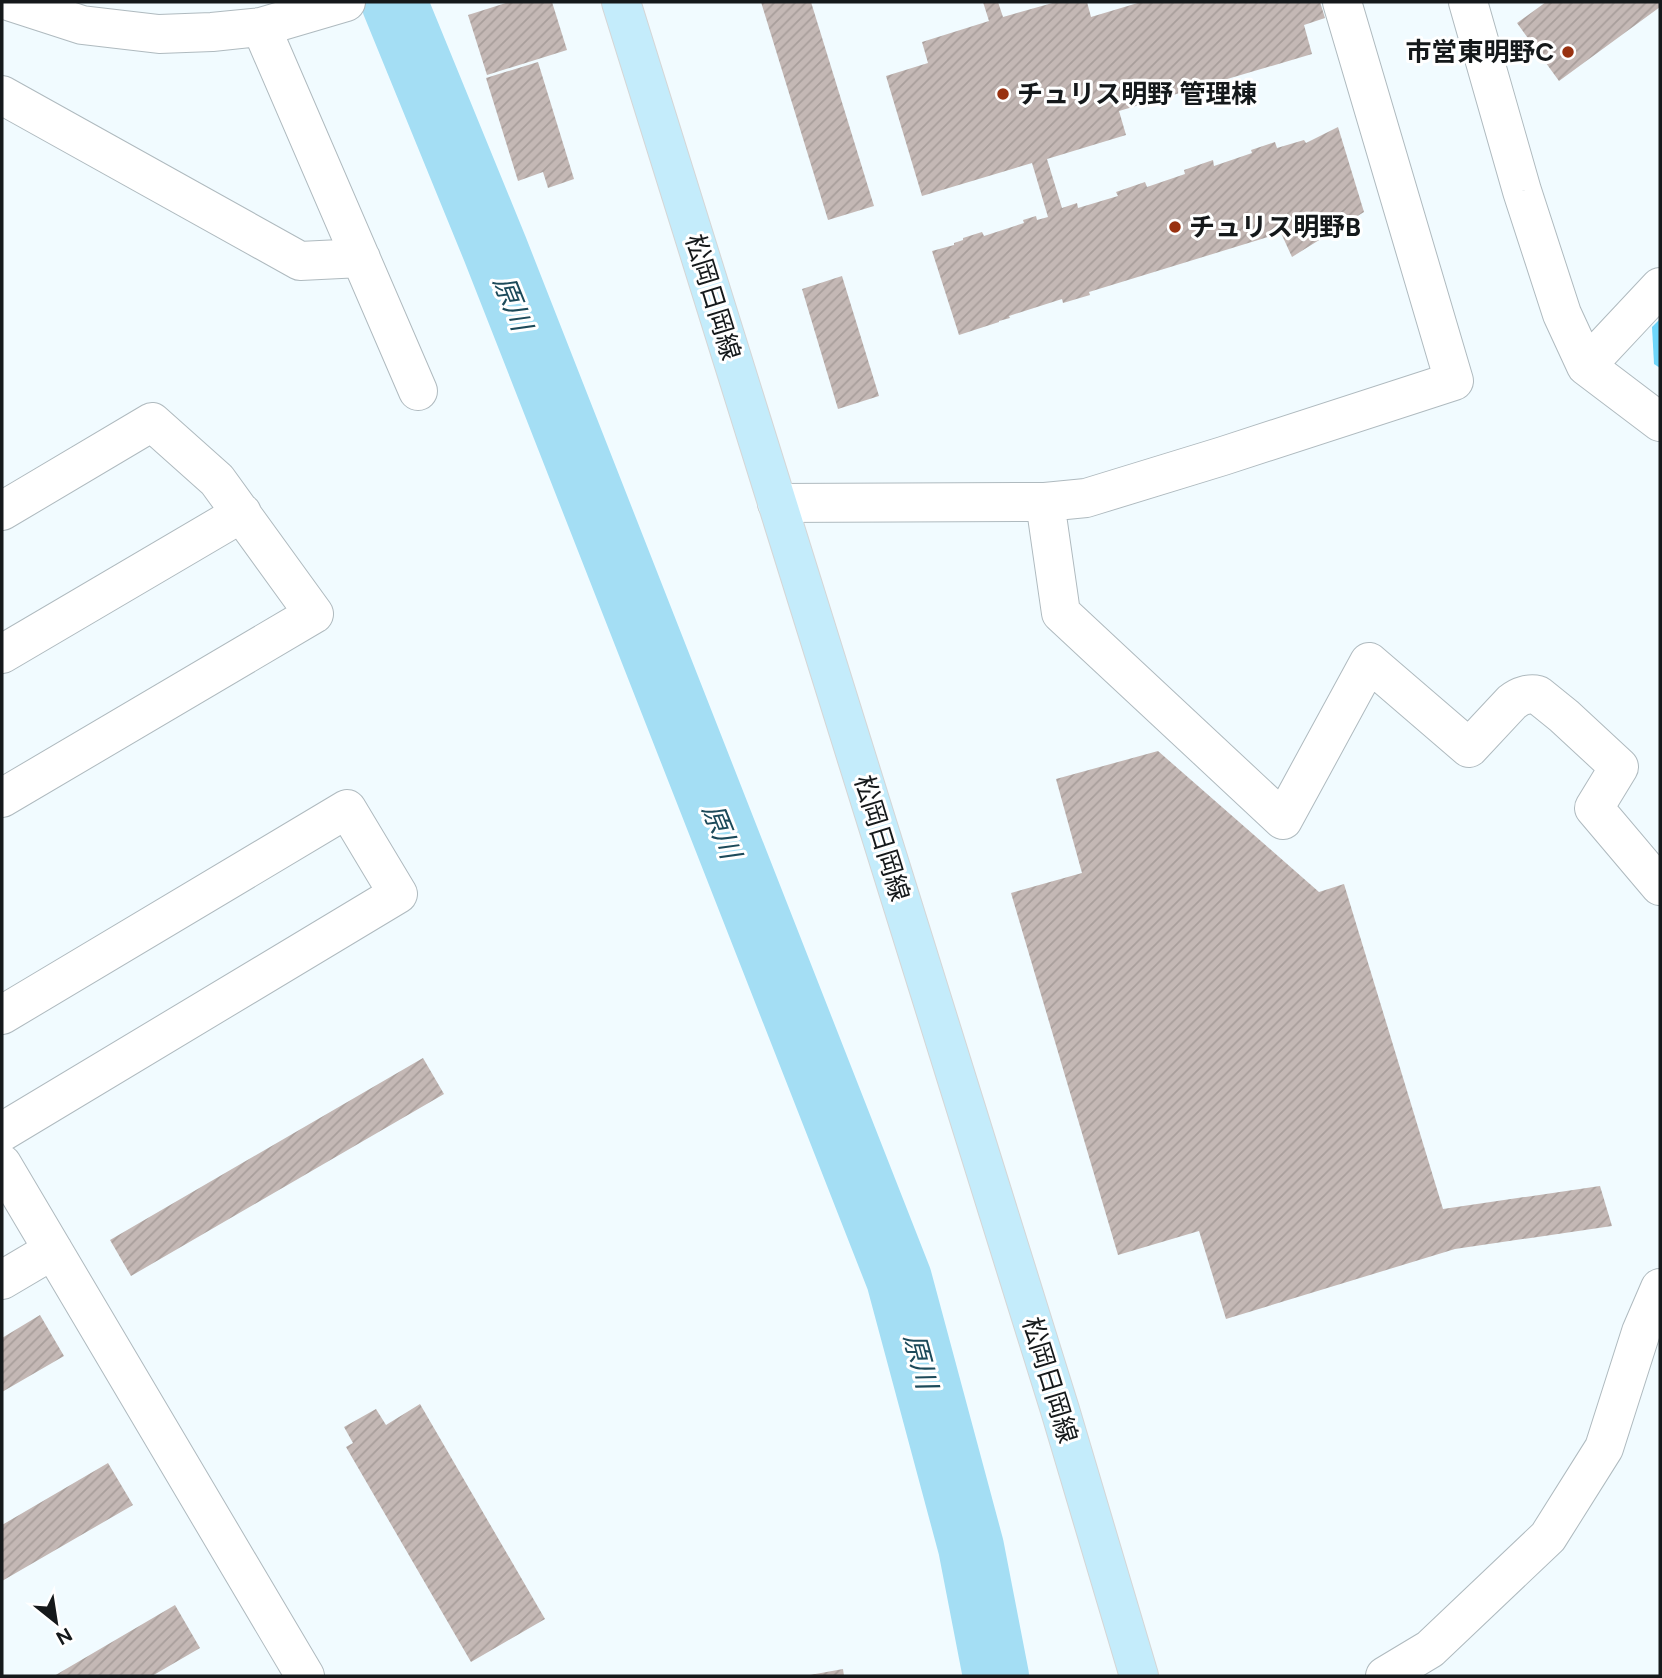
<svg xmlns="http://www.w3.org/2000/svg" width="1662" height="1678" viewBox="0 0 1662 1678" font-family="Figtree,'Noto Sans JP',sans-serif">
<defs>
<pattern id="grass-tufts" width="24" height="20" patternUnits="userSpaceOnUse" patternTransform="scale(1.75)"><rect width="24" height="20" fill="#6fd6fa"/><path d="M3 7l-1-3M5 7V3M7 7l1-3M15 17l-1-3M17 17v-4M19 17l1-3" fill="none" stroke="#5fb7d6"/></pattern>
<pattern id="building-hatch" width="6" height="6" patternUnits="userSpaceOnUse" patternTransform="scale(1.75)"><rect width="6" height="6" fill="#c4b8b5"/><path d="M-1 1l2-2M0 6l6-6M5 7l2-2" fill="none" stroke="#a89e9b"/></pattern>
</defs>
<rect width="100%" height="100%" fill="#f1fbff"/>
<path fill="url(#grass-tufts)" d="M 1660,319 L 1660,368 L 1654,364 L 1652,327 Z"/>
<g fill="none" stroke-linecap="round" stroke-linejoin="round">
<path stroke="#a4def4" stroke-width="66" d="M 394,2 L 495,249 L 899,1279 L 971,1547 L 996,1676"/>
</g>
<path fill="url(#building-hatch)" d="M 509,2 L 552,2 L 567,50 L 487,75 L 468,15 Z
M 761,2 L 811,2 L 874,206 L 828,220 Z
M 983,2 L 998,2 L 1003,17 L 1056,2 L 1087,2 L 1091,17 L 1141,2 L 1320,2 L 1325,18 L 1304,25 L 1312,54 L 1119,111 L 1126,135 L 1047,159 L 1062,208 L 1077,203 L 1078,208 L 1118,196 L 1116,192 L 1145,182 L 1147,187 L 1185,174 L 1184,170 L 1213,160 L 1214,166 L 1252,153 L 1251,150 L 1275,142 L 1277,148 L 1304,140 L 1306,143 L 1338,127 L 1364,212 L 1292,257 L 1281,233 L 1089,292 L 1090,295 L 1063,303 L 1062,299 L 1009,316 L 1010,318 L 999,321 L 999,322 L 959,335 L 932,251 L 954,245 L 954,243 L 963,240 L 963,238 L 982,232 L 984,236 L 1024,223 L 1023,220 L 1036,216 L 1037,220 L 1048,217 L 1032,163 L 922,196 L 886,76 L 928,63 L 922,42 L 989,21 Z
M 1546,2 L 1660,2 L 1660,7 L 1559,81 L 1517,23 Z
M 538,62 L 574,179 L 548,188 L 543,172 L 518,181 L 486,78 Z
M 842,276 L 879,396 L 838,409 L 802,289 Z
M 1158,751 L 1319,892 L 1344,884 L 1443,1209 L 1600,1186 L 1612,1226 L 1455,1249 L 1226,1319 L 1199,1231 L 1118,1255 L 1011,893 L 1082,873 L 1056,779 Z
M 423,1058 L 444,1094 L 131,1276 L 110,1240 Z
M 40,1315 L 64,1356 L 2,1392 L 2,1338 Z
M 420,1404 L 545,1619 L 471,1662 L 346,1447 L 353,1443 L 344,1427 L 376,1409 L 386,1425 Z
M 108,1463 L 133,1505 L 2,1581 L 2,1525 Z
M 175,1605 L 200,1648 L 152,1676 L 54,1676 Z
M 843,1669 L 844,1676 L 810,1676 L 810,1675 Z"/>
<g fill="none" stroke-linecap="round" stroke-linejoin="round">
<defs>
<path id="minor" d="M 11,2 L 82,25 L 159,34 L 212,32 L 261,27 L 346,2
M 1468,2 L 1522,191 L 1562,314 L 1586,366 L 1660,422
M 261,27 L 418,391
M 2,95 L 300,261 L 361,258
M 1586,366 L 1660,287
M 1045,502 L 1086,498 L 1223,456 L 1454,381 L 1342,2
M 777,503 L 1045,502 L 1061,613 L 1283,820 L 1369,662 L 1469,748 L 1512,702 C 1519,696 1529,693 1538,695 L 1564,716 L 1619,767 L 1594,808 L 1660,886
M 2,511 L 152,422 L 217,480 L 314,614 L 2,798
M 2,654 L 242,513
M 2,1015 L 347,809 L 398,894 L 2,1132
M 2,1164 L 305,1676
M 2,1280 L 53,1250
M 1385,1676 L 1430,1649 L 1548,1537 L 1604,1448 L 1641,1332 L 1660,1288"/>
<path id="major" d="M 621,2 L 1060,1410 L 1139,1676"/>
</defs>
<use href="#minor" stroke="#afbabf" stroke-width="40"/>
<use href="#major" stroke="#d5d6d6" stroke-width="40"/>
<use href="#minor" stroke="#fff" stroke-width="38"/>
<use href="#major" stroke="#c4ecfb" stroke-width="38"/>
</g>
<g fill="#983110" stroke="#fff" stroke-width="2.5">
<circle cx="1568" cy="52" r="7"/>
<circle cx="1003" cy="94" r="7"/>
<circle cx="1175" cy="227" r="7"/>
</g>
<g text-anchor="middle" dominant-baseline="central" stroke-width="6" stroke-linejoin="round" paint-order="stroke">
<g font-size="26" font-weight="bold" fill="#15191b" stroke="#fff" text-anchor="start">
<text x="1554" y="52" text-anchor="end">市営東明野C</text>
<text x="1017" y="94">チュリス明野 管理棟</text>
<text x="1189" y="227">チュリス明野B</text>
</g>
<g font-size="26" fill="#15191b" stroke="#fff">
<text transform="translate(713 297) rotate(73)">松岡日岡線</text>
<text transform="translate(882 838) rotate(73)">松岡日岡線</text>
<text transform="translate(1050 1380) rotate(73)">松岡日岡線</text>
</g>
<g font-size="28" font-style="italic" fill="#1c4a5a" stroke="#fff">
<text transform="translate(513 303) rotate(68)">原川</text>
<text transform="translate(722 831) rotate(68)">原川</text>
<text transform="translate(921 1361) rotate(75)">原川</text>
</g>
</g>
<rect width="1662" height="1678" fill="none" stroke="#15191b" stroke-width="7"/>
<g transform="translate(56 1622) rotate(150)" stroke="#ffffff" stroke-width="5" paint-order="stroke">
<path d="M0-5L12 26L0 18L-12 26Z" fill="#15191b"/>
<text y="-10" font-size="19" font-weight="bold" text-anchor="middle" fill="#15191b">N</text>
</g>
</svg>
